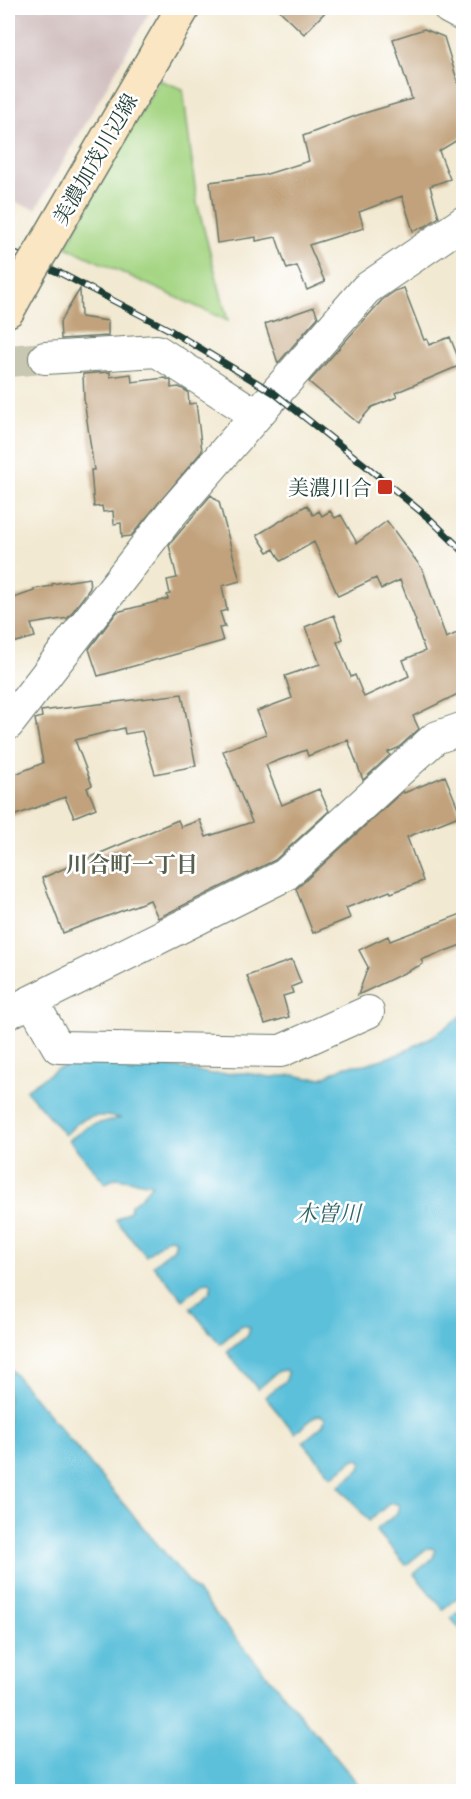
<svg xmlns="http://www.w3.org/2000/svg" width="471" height="1799" viewBox="0 0 471 1799" font-family="'EB Garamond','Noto Serif JP',serif">
<rect width="100%" height="100%" fill="#fff"/>
<filter id="ink" filterUnits="userSpaceOnUse"><feTurbulence type="fractalNoise" baseFrequency=".0167" numOctaves="2"/><feDisplacementMap in="SourceGraphic" scale="12" xChannelSelector="R" yChannelSelector="G"/><feConvolveMatrix kernelMatrix="1 2 1 2 8 2 1 2 1" color-interpolation-filters="sRGB"/></filter>
<filter id="wash" filterUnits="userSpaceOnUse"><feTurbulence type="fractalNoise" baseFrequency=".008" numOctaves="4" result="noise"/><feDisplacementMap in="SourceGraphic" scale="24" xChannelSelector="R" yChannelSelector="G"/><feGaussianBlur stdDeviation="1.35" result="paint"/><feColorMatrix in="noise" values="0 0 0 0 0 0 0 0 0 0 0 0 0 0 0 0 0 1.4 0 .05"/><feComposite in="paint" operator="in"/></filter>
<g filter="url(#wash)">
<rect width="100%" height="100%" fill="#f2e9d2"/>
<path fill="#d1bfbf" d="M 8,8 L 152,8 L 36,209 L 8,200 Z"/>
<path fill="#a6d684" stroke="#628a5c" stroke-width="1.5" d="M 159,80 L 183,89 L 197,203 L 228,321 L 66,247 Z"/>
<path fill="#5cc0da" stroke="#3e7e87" stroke-width="1.5" d="M 463,1015 L 463,1593 L 443,1609 L 414,1574 L 433,1558 L 435,1551 L 432,1548 L 426,1549 L 406,1565 L 376,1530 L 397,1513 L 399,1505 L 393,1503 L 389,1504 L 369,1521 L 339,1486 L 360,1469 L 362,1461 L 356,1459 L 353,1460 L 332,1477 L 303,1442 L 323,1425 L 325,1418 L 320,1415 L 316,1416 L 295,1433 L 265,1397 L 286,1380 L 288,1373 L 285,1370 L 279,1371 L 258,1389 L 227,1352 L 248,1335 L 250,1328 L 244,1325 L 241,1326 L 220,1344 L 190,1308 L 210,1292 L 212,1284 L 209,1282 L 203,1283 L 183,1300 L 153,1265 L 174,1248 L 176,1240 L 170,1238 L 166,1239 L 146,1256 L 116,1220 L 130,1211 L 131,1205 L 141,1197 L 152,1184 L 117,1178 L 105,1183 L 69,1140 L 91,1125 L 121,1118 C 106,1115 87,1113 75,1125 C 71,1129 69,1132 65,1135 L 26,1090 L 57,1069 L 87,1059 L 152,1063 L 212,1074 L 245,1073 L 271,1077 L 294,1075 L 309,1078 L 322,1078 L 346,1066 L 366,1064 L 399,1054 L 435,1035 Z
M 8,1366 L 364,1791 L 8,1791 Z
M 463,1608 L 463,1633 L 451,1618 Z"/>
<g id="blocks">
<path fill="#c1a27c" d="M 277,8 L 329,8 L 304,34 Z
M 424,29 L 444,37 L 459,86 L 464,83 L 464,136 L 439,151 L 450,179 L 430,186 L 439,217 L 426,226 L 413,231 L 402,196 L 359,212 L 364,228 L 309,245 L 325,282 L 307,290 L 297,266 L 287,269 L 276,237 L 256,241 L 256,237 L 217,243 L 210,182 L 264,175 L 309,161 L 303,136 L 358,115 L 412,99 L 393,39 Z
M 404,288 L 424,340 L 427,339 L 429,345 L 450,337 L 461,365 L 395,393 L 397,397 L 372,407 L 358,423 L 309,382 L 382,300 L 395,291 Z
M 80,289 L 81,317 L 108,321 L 108,336 L 61,339 L 60,322 Z
M 314,307 L 318,317 L 278,363 L 265,324 Z
M 110,372 L 110,377 L 131,374 L 132,382 L 165,378 L 171,381 L 171,388 L 179,387 L 188,392 L 189,404 L 196,403 L 202,451 L 131,536 L 122,537 L 121,523 L 114,524 L 113,511 L 103,512 L 102,506 L 94,507 L 91,470 L 94,470 L 84,399 L 83,374 Z
M 211,495 L 219,502 L 240,581 L 222,586 L 227,610 L 220,612 L 225,627 L 219,628 L 223,641 L 98,676 L 89,649 L 117,612 L 168,599 L 167,595 L 170,594 L 167,580 L 177,578 L 169,545 Z
M 307,505 L 313,515 L 319,511 L 322,516 L 330,511 L 335,518 L 341,515 L 357,543 L 387,521 L 423,570 L 446,638 L 464,630 L 464,691 L 413,716 L 419,729 L 398,748 L 388,752 L 390,755 L 363,780 L 348,740 L 308,756 L 306,750 L 266,765 L 282,805 L 319,789 L 329,811 L 275,860 L 158,918 L 150,900 L 63,933 L 42,878 L 178,820 L 181,827 L 200,820 L 206,837 L 252,822 L 223,751 L 266,734 L 257,711 L 292,698 L 285,676 L 320,664 L 305,627 L 334,615 L 343,639 L 337,642 L 351,677 L 355,675 L 364,697 L 409,676 L 403,660 L 425,651 L 415,622 L 416,621 L 400,580 L 381,589 L 376,578 L 338,596 L 314,542 L 281,561 L 274,549 L 268,552 L 257,535 Z
M 89,578 L 90,588 L 68,618 L 31,624 L 35,637 L 8,644 L 8,600 L 34,591 L 34,589 L 52,586 L 52,584 Z
M 182,694 L 196,766 L 155,774 L 142,731 L 125,734 L 124,728 L 75,740 L 92,785 L 87,788 L 96,808 L 74,817 L 65,797 L 8,818 L 8,777 L 43,763 L 35,719 L 42,717 L 41,711 Z
M 445,776 L 461,815 L 407,837 L 423,881 L 391,893 L 390,891 L 346,908 L 350,918 L 313,933 L 296,889 L 403,791 L 404,793 Z
M 464,913 L 464,944 L 421,960 L 423,964 L 358,995 L 368,967 L 359,950 L 388,936 L 390,941 Z
M 292,960 L 301,983 L 291,987 L 293,993 L 283,996 L 289,1017 L 265,1024 L 247,976 Z"/>
</g>
</g>
<g filter="url(#ink)">
<use href="#blocks" fill-opacity="0" stroke="#69796b" stroke-width="1.5"/>
<g fill="none" stroke-linecap="round" stroke-linejoin="round">
<path stroke="#c8c7b2" stroke-width="32" stroke-dasharray="32 16" stroke-linecap="butt" d="M 8,361 L 45,358"/>
<defs>
<path id="minor" d="M 449,8 L 464,16
M 45,358 L 157,351 L 256,415
M 8,724 L 170,515 L 366,289 L 464,222
M 32,1001 L 58,1047 L 281,1051 L 368,1012
M 8,1013 L 285,875 L 435,738 L 464,728"/>
<path id="secondary" d="M 44,247 L 183,8
M 8,310 L 30,270"/>
</defs>
<use href="#minor" stroke="#69796b" stroke-width="34"/>
<use href="#secondary" stroke="#69796b" stroke-width="36"/>
<use href="#minor" stroke="#fff" stroke-width="32"/>
<use href="#secondary" stroke="#fbe6c4" stroke-width="33"/>
<defs>
<path id="rail" d="M 8,251 L 60,273 L 168,329 L 274,393 L 366,466 L 431,520 L 464,552"/>
</defs>
<use href="#rail" stroke="#1f3d34" stroke-width="7"/>
<use href="#rail" stroke="#fff" stroke-width="4.5" stroke-dasharray="14" stroke-linecap="butt"/>
<defs>
<path id="secondary-bridge" d="M 30,270 L 44,247"/>
</defs>
<use href="#secondary-bridge" stroke="#69796b" stroke-width="36" stroke-linecap="butt"/>
<use href="#secondary-bridge" stroke="#fbe6c4" stroke-width="33"/>
</g>
</g>
<rect fill="#c8321e" stroke="#fff" stroke-width="2" x="377" y="479" width="16" height="16" rx="3"/>
<g text-anchor="middle" dominant-baseline="central" stroke-width="5" stroke-linejoin="round" paint-order="stroke">
<g font-size="21" fill="#1f3d34" stroke="#fff">
<text transform="translate(95 159) rotate(-60)">美濃加茂川辺線</text>
</g>
<g font-size="21" fill="#1f3d34" stroke="#fff" text-anchor="end">
<text x="372" y="487">美濃川合</text>
</g>
<g font-size="22" font-weight="bold" fill="#58604d" stroke="#fff">
<text x="132" y="864">川合町一丁目</text>
</g>
<g font-size="22" font-style="italic" fill="#316466" stroke="#fff">
<text x="328" y="1213">木曽川</text>
</g>
</g>
<rect width="471" height="1799" fill="none" stroke="#fff" stroke-width="30"/>
</svg>
